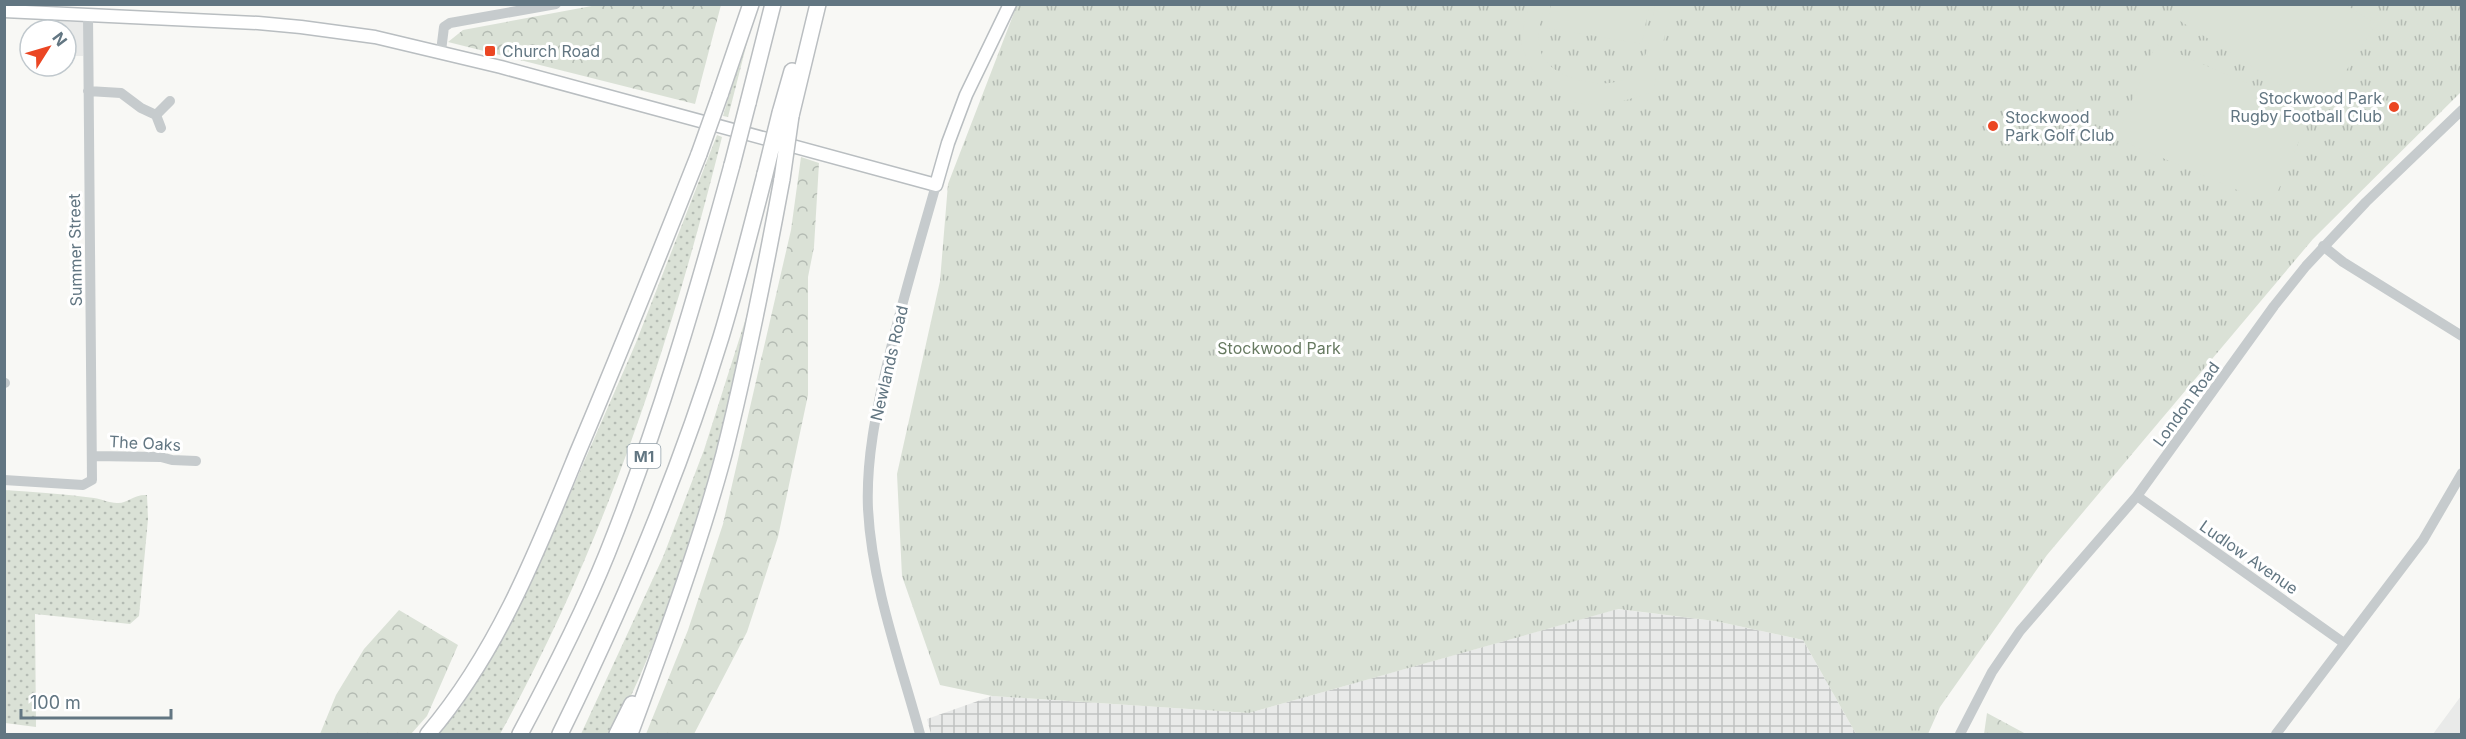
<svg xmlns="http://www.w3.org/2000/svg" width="2466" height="739" viewBox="0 0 2466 739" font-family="Inter,sans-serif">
<defs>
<pattern id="industrial-grid" width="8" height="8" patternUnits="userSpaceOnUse" patternTransform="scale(1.5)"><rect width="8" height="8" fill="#e9eae9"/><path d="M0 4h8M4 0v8" fill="none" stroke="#c0c2c2"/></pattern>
<pattern id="grass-dots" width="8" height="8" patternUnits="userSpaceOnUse" patternTransform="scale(1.5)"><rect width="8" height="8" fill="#dae1d6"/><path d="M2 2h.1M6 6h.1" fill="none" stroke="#b4bbb3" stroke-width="1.8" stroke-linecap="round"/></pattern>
<pattern id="forest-crowns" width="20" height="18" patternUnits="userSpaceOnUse" patternTransform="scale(1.5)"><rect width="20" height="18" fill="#dae1d6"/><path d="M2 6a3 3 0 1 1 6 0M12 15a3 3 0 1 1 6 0" fill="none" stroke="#b4bbb3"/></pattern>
<pattern id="park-tufts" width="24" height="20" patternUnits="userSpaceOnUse" patternTransform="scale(1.5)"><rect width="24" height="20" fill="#dae1d6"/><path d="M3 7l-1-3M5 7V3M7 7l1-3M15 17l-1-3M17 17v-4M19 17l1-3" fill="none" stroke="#b4bbb3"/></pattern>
</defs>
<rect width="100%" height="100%" fill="#f8f8f5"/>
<path fill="#e9eae9" d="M 58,21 L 84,22 L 83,56 L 66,56 L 66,30 L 58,30 Z
M 2461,696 L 2461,734 L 2433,734 Z"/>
<path fill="url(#industrial-grid)" d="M 1617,609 L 1715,621 L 1803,640 L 1856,734 L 931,734 L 927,719 L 992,696 L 1249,713 Z"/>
<path fill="url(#grass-dots)" d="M 747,35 L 749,35 L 728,117 L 723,116 Z
M 717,135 L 722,137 C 671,343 603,548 500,734 L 439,734 L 462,705 L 499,645 L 536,572 L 635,345 Z
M 751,302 C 752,318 739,358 735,377 C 707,501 669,621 613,734 L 581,734 L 663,557 L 704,450 Z
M 4,490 C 34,492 64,494 94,498 C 102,499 109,503 117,503 C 127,504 134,494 147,495 L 148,519 L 139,616 L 130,624 L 35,614 L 36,727 L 5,723 Z"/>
<path fill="url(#forest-crowns)" d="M 597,5 L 721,5 L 695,104 L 448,42 L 463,30 Z
M 801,157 L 819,163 L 814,247 L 808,277 L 808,395 L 778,537 L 747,632 L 694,734 L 646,734 L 688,630 L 723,524 L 791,230 Z
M 399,610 L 458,645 L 427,716 L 411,734 L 320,734 L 336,695 L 364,649 Z
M 1987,713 L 2026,734 L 1984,734 Z"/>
<path fill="url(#park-tufts)" d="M 1017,5 L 2461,5 L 2461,92 L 2313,239 L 2047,555 L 1940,707 L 1928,734 L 1856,734 L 1803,640 L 1715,621 L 1618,609 L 1249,713 L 992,696 L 940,685 L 902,576 L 897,474 L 940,281 L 948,184 Z"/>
<path fill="#dae1d6" d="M 2345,4 L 2376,24 L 2321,110 L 2177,19 L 2187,5 Z
M 1529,5 L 1544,5 C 1541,21 1535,38 1542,55 C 1554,81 1612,93 1633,74 C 1651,58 1651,26 1655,5 L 1671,5 L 1653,92 C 1635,97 1615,105 1595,105 C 1560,106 1530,78 1522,45 C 1520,37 1527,14 1529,5 Z
M 1551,5 L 1649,5 L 1642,44 L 1547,28 Z
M 2156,44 L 2312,111 L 2272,205 L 2116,138 Z"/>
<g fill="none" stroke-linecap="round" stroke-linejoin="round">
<defs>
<path id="major" d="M 4,11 L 258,23 L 301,27 L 375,37 L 501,67 L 936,185 L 948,143 L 966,95 L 1010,4"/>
<path id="highway" d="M 720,95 L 751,4
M 748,103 L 773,4
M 780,113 L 792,71
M 791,116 L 818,4
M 428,734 C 497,653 537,552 577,454 C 619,355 659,255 699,154
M 520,734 C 551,676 582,616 607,554 C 658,427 696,297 732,165
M 560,734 C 623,606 679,474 721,337 C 737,284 751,229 765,174
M 617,734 L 632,704
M 630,734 C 663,644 699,547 724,454 C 747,363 765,271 782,179"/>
</defs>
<use href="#major" stroke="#b9bec1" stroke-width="15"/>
<use href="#highway" stroke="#babec1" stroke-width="18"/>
<path stroke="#c6cbcd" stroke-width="10" d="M 441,51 L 444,27 L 450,23 L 556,4
M 88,91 L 121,93 L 141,108 L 156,115 L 161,128
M 156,115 L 170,101
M 2323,246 L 2343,262 L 2462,336
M 4,383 L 5,383
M 92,456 L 161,457 L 172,460 L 196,461
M 4,480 L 83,485 L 92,480 L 88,15
M 2137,496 L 2344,643
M 920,734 C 900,661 872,585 868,509 C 866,460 876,412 887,365 C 901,304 919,245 936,185
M 1960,734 L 1992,672 L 2020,631 L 2137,496 L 2274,306 L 2306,266 L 2366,202 L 2462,110
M 2276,734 L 2423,540 L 2462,473"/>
<use href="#major" stroke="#fff" stroke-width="12"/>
<use href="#highway" stroke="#fff" stroke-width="15"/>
<defs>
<path id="highway-bridge" d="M 699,154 L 720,95
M 732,165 L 748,103
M 765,174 L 780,113
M 782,179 L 791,116"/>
</defs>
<use href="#highway-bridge" stroke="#babec1" stroke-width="18" stroke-linecap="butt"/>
<use href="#highway-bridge" stroke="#fff" stroke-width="15"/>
</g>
<g fill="#eb4623" stroke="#fff" stroke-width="2">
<rect x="484" y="45" width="12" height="12" rx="3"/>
<circle cx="2394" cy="107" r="6"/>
<circle cx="1993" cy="126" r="6"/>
</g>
<g text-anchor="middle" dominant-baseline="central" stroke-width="6" stroke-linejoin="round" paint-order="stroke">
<rect fill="#fff" stroke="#919fa8" stroke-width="1.5" x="627.5" y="444" width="33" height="24" rx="4.5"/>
<g font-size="15" font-weight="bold" fill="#627682">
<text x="644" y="456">M1</text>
</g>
<g font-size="16" fill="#627682" stroke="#fff" text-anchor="start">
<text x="502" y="51">Church Road</text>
<text x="2382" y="98" text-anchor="end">Stockwood Park<tspan x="2382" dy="18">Rugby Football Club</tspan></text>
<text x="2005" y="117">Stockwood<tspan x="2005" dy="18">Park Golf Club</tspan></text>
</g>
<g font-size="16" fill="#627682" stroke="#fff">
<text transform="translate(75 250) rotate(-91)">Summer Street</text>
<text transform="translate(889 363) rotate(-77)">Newlands Road</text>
<text transform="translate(2186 404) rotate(-54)">London Road</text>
<text transform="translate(145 443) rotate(3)">The Oaks</text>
<text transform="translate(2249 557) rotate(35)">Ludlow Avenue</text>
</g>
<g font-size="16" fill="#677a61" stroke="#fff">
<text x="1279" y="348">Stockwood Park</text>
</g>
</g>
<rect width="2466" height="739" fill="none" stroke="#627682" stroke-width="12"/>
<g transform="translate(48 48) rotate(53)"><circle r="28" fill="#ffffff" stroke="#c0c8cd" stroke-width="1.5"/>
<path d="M0-4.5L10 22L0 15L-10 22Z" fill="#eb4623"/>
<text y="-9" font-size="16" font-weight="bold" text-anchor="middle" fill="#627682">N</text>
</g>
<path d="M21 709v9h150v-9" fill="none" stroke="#627682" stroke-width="3"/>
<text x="30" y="709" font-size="18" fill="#627682" stroke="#ffffff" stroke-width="4.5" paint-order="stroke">100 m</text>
</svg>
